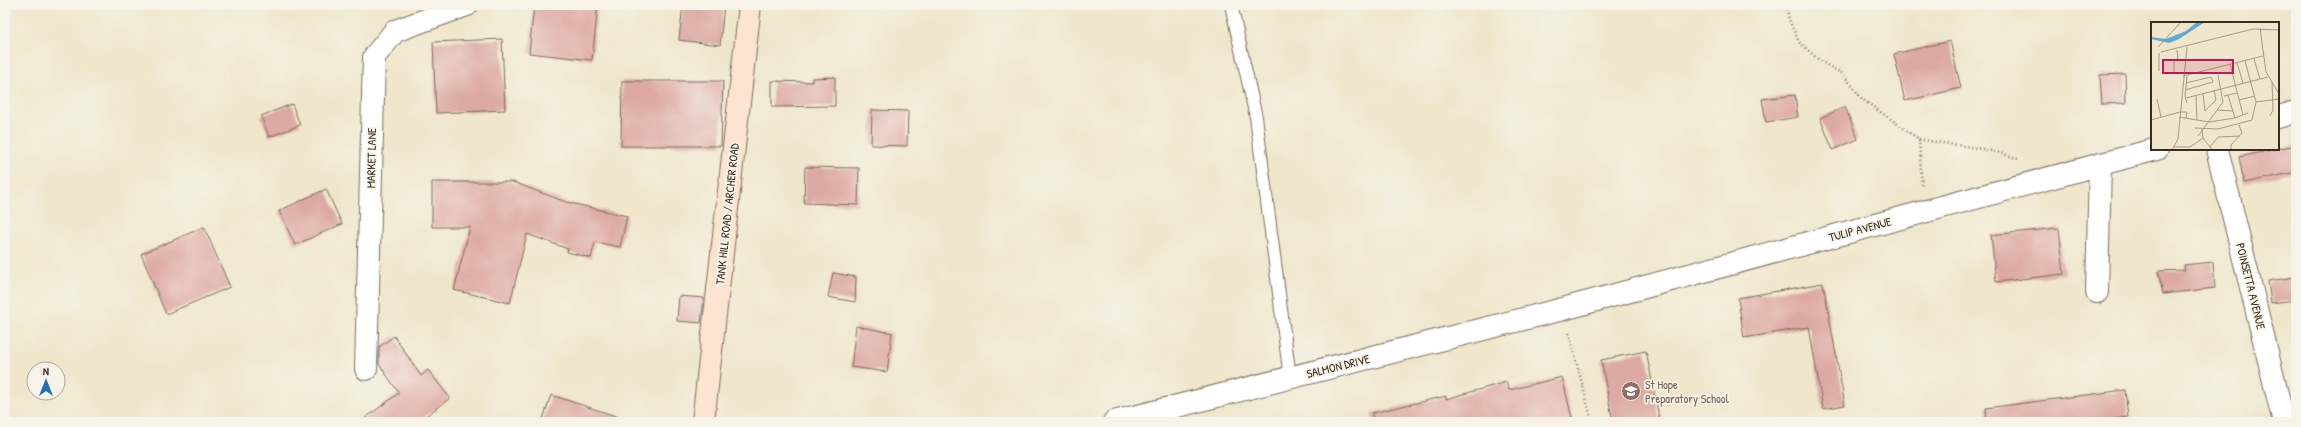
<svg xmlns="http://www.w3.org/2000/svg" width="2301" height="427" viewBox="0 0 2301 427" font-family="'Patrick Hand',sans-serif">
<rect width="100%" height="100%" fill="#f7f3e8"/>
<filter id="ink" filterUnits="userSpaceOnUse"><feTurbulence type="fractalNoise" baseFrequency=".025" numOctaves="2"/><feDisplacementMap in="SourceGraphic" scale="8" xChannelSelector="R" yChannelSelector="G"/><feConvolveMatrix kernelMatrix="1 2 1 2 8 2 1 2 1" color-interpolation-filters="sRGB"/></filter>
<filter id="wash" filterUnits="userSpaceOnUse"><feTurbulence type="fractalNoise" baseFrequency=".012" numOctaves="4" result="noise"/><feDisplacementMap in="SourceGraphic" scale="16" xChannelSelector="R" yChannelSelector="G"/><feGaussianBlur stdDeviation="0.9" result="paint"/><feColorMatrix in="noise" values="0 0 0 0 0 0 0 0 0 0 0 0 0 0 0 0 0 1.4 0 .05"/><feComposite in="paint" operator="in"/></filter>
<g filter="url(#wash)">
<rect width="100%" height="100%" fill="#efe6cb"/>
<g id="blocks">
<path fill="#dda9a3" d="M 534,5 L 598,5 L 592,60 L 529,53 Z
M 683,5 L 724,5 L 720,45 L 679,40 Z
M 502,39 L 505,110 L 436,113 L 433,42 Z
M 1950,41 L 1961,88 L 1905,101 L 1894,54 Z
M 2125,74 L 2126,103 L 2102,104 L 2100,75 Z
M 835,77 L 835,106 L 772,107 L 772,81 L 812,82 L 812,78 Z
M 622,81 L 723,81 L 721,146 L 621,146 Z
M 1795,95 L 1798,117 L 1766,122 L 1762,99 Z
M 292,104 L 300,125 L 269,137 L 261,116 Z
M 1845,107 L 1858,139 L 1833,150 L 1820,118 Z
M 872,110 L 908,111 L 907,146 L 871,145 Z
M 2296,145 L 2296,172 L 2244,183 L 2239,157 Z
M 805,167 L 859,168 L 858,205 L 804,203 Z
M 432,182 L 513,182 L 566,202 L 627,216 L 620,247 L 595,242 L 591,258 L 567,252 L 568,249 L 527,234 L 510,303 L 454,290 L 470,227 L 432,227 Z
M 326,189 L 342,224 L 295,245 L 279,211 Z
M 204,227 L 230,287 L 166,314 L 141,254 Z
M 2059,228 L 2064,274 L 1996,282 L 1991,235 Z
M 2213,262 L 2215,288 L 2163,294 L 2158,271 L 2185,270 L 2184,265 Z
M 833,273 L 856,277 L 855,302 L 828,297 Z
M 2296,277 L 2296,300 L 2271,303 L 2268,281 Z
M 1823,283 L 1845,405 L 1823,409 L 1809,327 L 1744,338 L 1738,298 Z
M 679,296 L 704,298 L 701,323 L 677,321 Z
M 856,326 L 892,333 L 887,372 L 851,367 Z
M 394,336 L 421,376 L 428,370 L 450,398 L 418,422 L 360,422 L 399,393 L 379,364 L 379,347 Z
M 1646,351 L 1660,422 L 1613,422 L 1601,360 Z
M 1562,377 L 1573,422 L 1373,422 L 1372,413 L 1446,396 L 1446,399 L 1506,382 L 1509,390 Z
M 2125,390 L 2128,417 L 2091,422 L 1987,422 L 1986,408 Z
M 551,395 L 619,417 L 618,422 L 542,422 Z"/>
</g>
</g>
<g filter="url(#ink)">
<use href="#blocks" fill-opacity="0" stroke="#7a6c5b" stroke-width="1"/>
<g fill="none" stroke-linecap="round" stroke-linejoin="round">
<defs>
<path id="lane" d="M 1231,5 L 1256,117 L 1290,378"/>
<path id="street" d="M 2278,117 L 2296,112
M 2217,149 L 2284,422
M 2097,292 L 2100,164
M 366,369 L 374,57 L 395,31 L 467,5
M 1114,422 L 1563,309 L 2157,149"/>
<path id="secondary" d="M 703,422 L 750,5"/>
</defs>
<use href="#lane" stroke="#7a6c5b" stroke-width="14"/>
<use href="#street" stroke="#7a6c5b" stroke-width="24"/>
<use href="#secondary" stroke="#7a6c5b" stroke-width="24"/>
<path stroke="#7a6c5b" stroke-width="2.5" stroke-dasharray="1 3" stroke-linecap="butt" d="M 1786,5 L 1789,20 L 1799,42 L 1820,61 L 1843,74 L 1862,99 L 1919,139 L 1922,186
M 1919,139 C 1952,146 1986,146 2018,159
M 1569,333 L 1592,422"/>
<use href="#lane" stroke="#fff" stroke-width="12"/>
<use href="#street" stroke="#fff" stroke-width="22"/>
<use href="#secondary" stroke="#fde4d1" stroke-width="22"/>
</g>
</g>
<defs>
<symbol id="school-disc" viewBox="-11 -11 22 22"><circle r="9.5" fill="#8d6e63" stroke="#f7f3e8"/><path d="M0-5L7-2L0 1L-7-2ZM-4 1L0 2.5L4 1V4Q0 6-4 4Z" fill="#fff"/></symbol>
</defs>
<g fill-rule="evenodd">
<use href="#school-disc" x="1620" y="380" width="22" height="22"/>
</g>
<g text-anchor="middle" dominant-baseline="central" stroke-width="3.5" stroke-linejoin="round" paint-order="stroke">
<g font-size="12" fill="#3b2a1e" stroke="#f7f3e8">
<text transform="translate(371 158) rotate(-89)">MARKET LANE</text>
<text transform="translate(727 214) rotate(-84)">TANK HILL ROAD / ARCHER ROAD</text>
<text transform="translate(1860 229) rotate(-15)">TULIP AVENUE</text>
<text transform="translate(2251 286) rotate(76)">POINSETTA AVENUE</text>
<text transform="translate(1338 366) rotate(-14)">SALMON DRIVE</text>
</g>
<g font-size="12" fill="#785e54" stroke="#f7f3e8" text-anchor="start">
<text x="1645" y="384">St Hope<tspan x="1645" dy="14">Preparatory School</tspan></text>
</g>
</g>
<g transform="translate(2151 22)">
<rect width="128" height="128" fill="#efe6cb"/>
<path d="M 46,0 L 54,0 L 28,17 L 18,21 L 0,17 L 0,15 L 15,17 L 35,9 Z" fill="#5caad6"/>
<path fill="none" stroke="#a79b86" stroke-width="1" d="M 109,6 L 115,50 L 128,72M 7,25 L 30,0M 10,30 L 102,7 L 128,8M 8,31 L 8,49M 103,37 L 109,57M 86,41 L 92,61M 79,42 L 92,93M 23,50 L 23,40 L 27,36 L 26,28M 32,54 L 112,34M 36,54 L 34,75 L 36,81M 34,68 L 62,60 L 60,55 L 35,61M 52,72 L 54,89M 77,73 L 84,96M 45,74 L 46,98M 73,74 L 86,71M 35,76 L 117,55M 6,77 L 10,95M 88,78 L 104,74M 105,80 L 128,77M 66,88 L 82,89M 54,89 L 65,78 L 63,68M 119,94 L 122,88 L 121,60M 28,95 L 58,100 L 84,96 L 97,91M 0,98 L 29,90 L 36,90 L 35,96M 44,106 L 67,107 L 101,98 L 105,80 L 94,39M 51,107 L 52,116 L 59,125M 47,114 L 72,80 L 67,53M 23,125 L 39,125 L 52,116M 21,128 L 27,117 L 36,25M 61,128 L 59,125 L 67,115 L 89,114M 80,128 L 80,123 L 91,111 L 88,103"/>
<path fill="#c2185b" fill-opacity="0.15" stroke="#c2185b" stroke-width="2" d="M 12,38 L 82,38 L 82,51 L 12,51 Z"/>
<rect width="128" height="128" fill="none" stroke="#3b2a1e" stroke-width="2"/>
</g>
<rect width="2301" height="427" fill="none" stroke="#f7f3e8" stroke-width="20"/>
<g transform="translate(46 381)"><circle r="19" fill="#f7f3e8" stroke="#aca397"/>
<path d="M0-3L7 15L0 10L-7 15Z" fill="#1f6fb2"/>
<text y="-6" font-size="11" font-weight="bold" text-anchor="middle" fill="#3b2a1e">N</text>
</g>
</svg>
